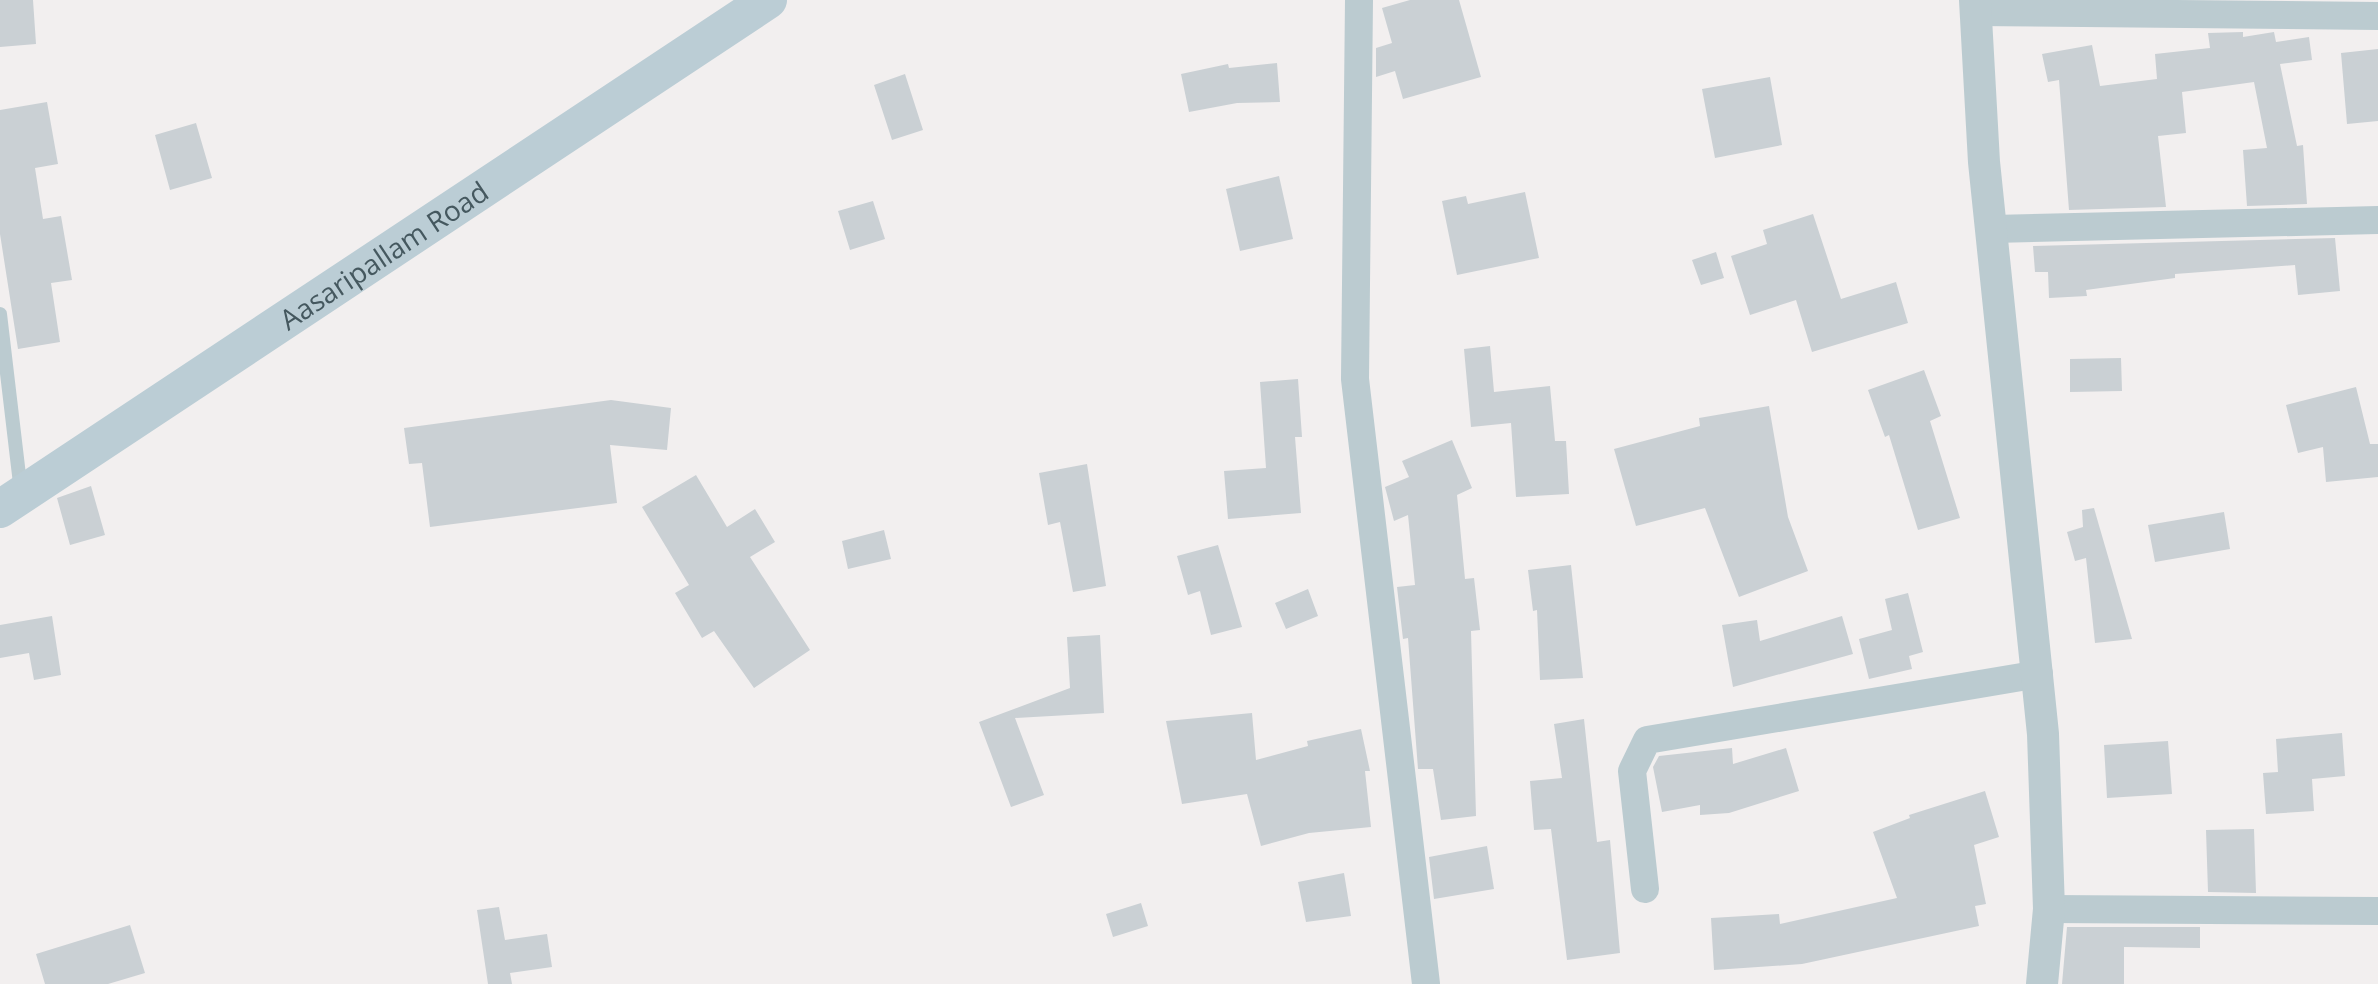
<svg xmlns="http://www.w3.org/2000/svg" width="2378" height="984" viewBox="0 0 2378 984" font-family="'Open Sans',sans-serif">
<rect width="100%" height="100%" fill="#f2efef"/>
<path fill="#cad0d4" d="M 0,0 L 33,0 L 36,44 L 0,47 Z
M 1410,0 L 1459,0 L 1481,77 L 1403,99 L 1395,71 L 1376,77 L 1376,48 L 1392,43 L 1382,8 Z
M 2243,32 L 2243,37 L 2274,32 L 2276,42 L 2309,37 L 2312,60 L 2280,64 L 2297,146 L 2303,145 L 2307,204 L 2247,206 L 2243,150 L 2267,148 L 2254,82 L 2182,92 L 2186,133 L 2158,136 L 2166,207 L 2069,210 L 2059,80 L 2048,82 L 2042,54 L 2092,45 L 2100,86 L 2157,79 L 2155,54 L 2210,48 L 2208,33 Z
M 2378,49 L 2378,121 L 2347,124 L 2341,53 Z
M 1277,63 L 1280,102 L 1237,103 L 1189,112 L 1181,74 L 1228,64 L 1229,68 Z
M 905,74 L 923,130 L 892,140 L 874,85 Z
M 1770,77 L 1782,145 L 1715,158 L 1702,89 Z
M 47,102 L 58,164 L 35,168 L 43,219 L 61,216 L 72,280 L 51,283 L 60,342 L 18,349 L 0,234 L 0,110 Z
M 196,123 L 212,178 L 170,190 L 155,135 Z
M 1279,176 L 1293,239 L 1240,251 L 1226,189 Z
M 1525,192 L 1539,258 L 1457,275 L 1442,201 L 1466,196 L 1468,204 Z
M 873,201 L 885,239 L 850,250 L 838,211 Z
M 1813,214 L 1841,299 L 1896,282 L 1908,323 L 1812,352 L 1796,300 L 1750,315 L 1731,256 L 1767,244 L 1763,230 Z
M 2335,238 L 2340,291 L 2298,295 L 2295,265 L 2175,274 L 2175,278 L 2086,290 L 2087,296 L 2049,298 L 2048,272 L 2035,272 L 2033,246 Z
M 1716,252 L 1724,278 L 1701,285 L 1692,260 Z
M 1490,346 L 1494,392 L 1550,386 L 1555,441 L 1566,441 L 1569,494 L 1516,497 L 1511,423 L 1471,427 L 1464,349 Z
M 2121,358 L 2122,391 L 2070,392 L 2070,359 Z
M 1924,370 L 1941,416 L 1930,421 L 1960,518 L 1918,530 L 1889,435 L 1885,437 L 1868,390 Z
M 1298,379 L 1302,437 L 1295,437 L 1301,513 L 1228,519 L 1224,471 L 1266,468 L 1260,382 Z
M 2356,387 L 2370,444 L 2378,444 L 2378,477 L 2326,482 L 2323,447 L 2298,453 L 2286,405 Z
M 611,400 L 671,408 L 667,450 L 610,445 L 617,503 L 430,527 L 422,463 L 409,464 L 404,428 Z
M 1769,406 L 1788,517 L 1808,571 L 1739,597 L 1705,508 L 1636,526 L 1614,449 L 1700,426 L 1699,418 Z
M 1452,440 L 1472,488 L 1457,495 L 1465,579 L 1474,578 L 1480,630 L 1471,631 L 1476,816 L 1441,820 L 1433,769 L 1418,769 L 1408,638 L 1403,639 L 1397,587 L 1415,585 L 1408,515 L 1394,521 L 1385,487 L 1409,477 L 1402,461 Z
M 1087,464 L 1106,586 L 1073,592 L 1060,522 L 1048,525 L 1039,473 Z
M 696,475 L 727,527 L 755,509 L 775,542 L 750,557 L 810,650 L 754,688 L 714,631 L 702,638 L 675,593 L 689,585 L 642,507 Z
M 91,486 L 105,535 L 70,545 L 57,498 Z
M 2094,508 L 2098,522 L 2132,639 L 2095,643 L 2086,558 L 2075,561 L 2067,532 L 2083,527 L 2082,510 Z
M 2224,512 L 2230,549 L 2155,562 L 2148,525 Z
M 884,530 L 891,559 L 848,569 L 842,541 Z
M 1218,545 L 1242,627 L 1211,635 L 1200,591 L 1188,595 L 1177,556 Z
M 1571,565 L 1583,678 L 1540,680 L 1537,610 L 1533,611 L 1528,570 Z
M 1308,589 L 1318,616 L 1286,629 L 1275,603 Z
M 1908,593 L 1923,652 L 1909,656 L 1912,669 L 1869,679 L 1859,639 L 1892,630 L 1885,599 Z
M 52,616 L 61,675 L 34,680 L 29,653 L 0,658 L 0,625 Z
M 1842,616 L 1853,654 L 1733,687 L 1722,625 L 1757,620 L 1760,641 Z
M 1100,635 L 1104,713 L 1015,718 L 1044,795 L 1011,807 L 979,722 L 1070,688 L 1067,637 Z
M 1252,713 L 1256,760 L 1308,746 L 1307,741 L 1361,729 L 1370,771 L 1365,771 L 1371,827 L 1309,833 L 1261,846 L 1247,794 L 1182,804 L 1166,721 Z
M 1584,719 L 1597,842 L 1610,840 L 1620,953 L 1567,960 L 1551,829 L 1534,830 L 1530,781 L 1562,778 L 1554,724 Z
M 2342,733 L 2345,776 L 2312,779 L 2314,811 L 2266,814 L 2263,773 L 2278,772 L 2276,739 Z
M 2168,741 L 2172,794 L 2107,798 L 2104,745 Z
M 1732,748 L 1733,764 L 1786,748 L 1799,791 L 1729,813 L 1700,815 L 1700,805 L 1662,812 L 1653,767 L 1659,756 Z
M 1985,791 L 1999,837 L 1974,845 L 1986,904 L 1975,906 L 1979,926 L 1802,964 L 1714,970 L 1711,918 L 1779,914 L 1780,924 L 1897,898 L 1873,832 L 1910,818 L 1909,815 Z
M 2254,829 L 2256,893 L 2208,892 L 2206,830 Z
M 1487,846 L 1494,889 L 1434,899 L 1429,857 Z
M 1344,873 L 1351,916 L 1306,922 L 1298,882 Z
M 1141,903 L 1148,926 L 1113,937 L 1106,914 Z
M 499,907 L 505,940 L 547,934 L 552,967 L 510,973 L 512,984 L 488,984 L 477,910 Z
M 130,925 L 145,973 L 108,984 L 45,984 L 36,954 Z
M 2067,927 L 2200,927 L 2200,948 L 2124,947 L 2124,984 L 2062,984 Z"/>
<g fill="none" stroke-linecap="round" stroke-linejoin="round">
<path stroke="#bbcbd0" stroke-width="14" d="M 0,314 L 21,492"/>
<path stroke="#bbcbd0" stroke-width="28" d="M 1359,0 L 1355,379 L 1426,984
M 1976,12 L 2378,16
M 1993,229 L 2378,220
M 1645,889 L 1632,771 L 1647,740 L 2039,674
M 2049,909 L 2378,911"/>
<path stroke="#bbcbd0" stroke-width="32" d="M 1975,0 L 1984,162 L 2043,734 L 2049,909 L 2042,984"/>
<path stroke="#bbcdd5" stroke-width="38" id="s1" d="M 0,509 L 768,0"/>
</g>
<g text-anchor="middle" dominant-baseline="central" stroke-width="8" stroke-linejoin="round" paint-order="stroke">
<g font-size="28" fill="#45585f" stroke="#fff">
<text stroke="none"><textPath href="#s1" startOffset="460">Aasaripallam Road</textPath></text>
</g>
</g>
</svg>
